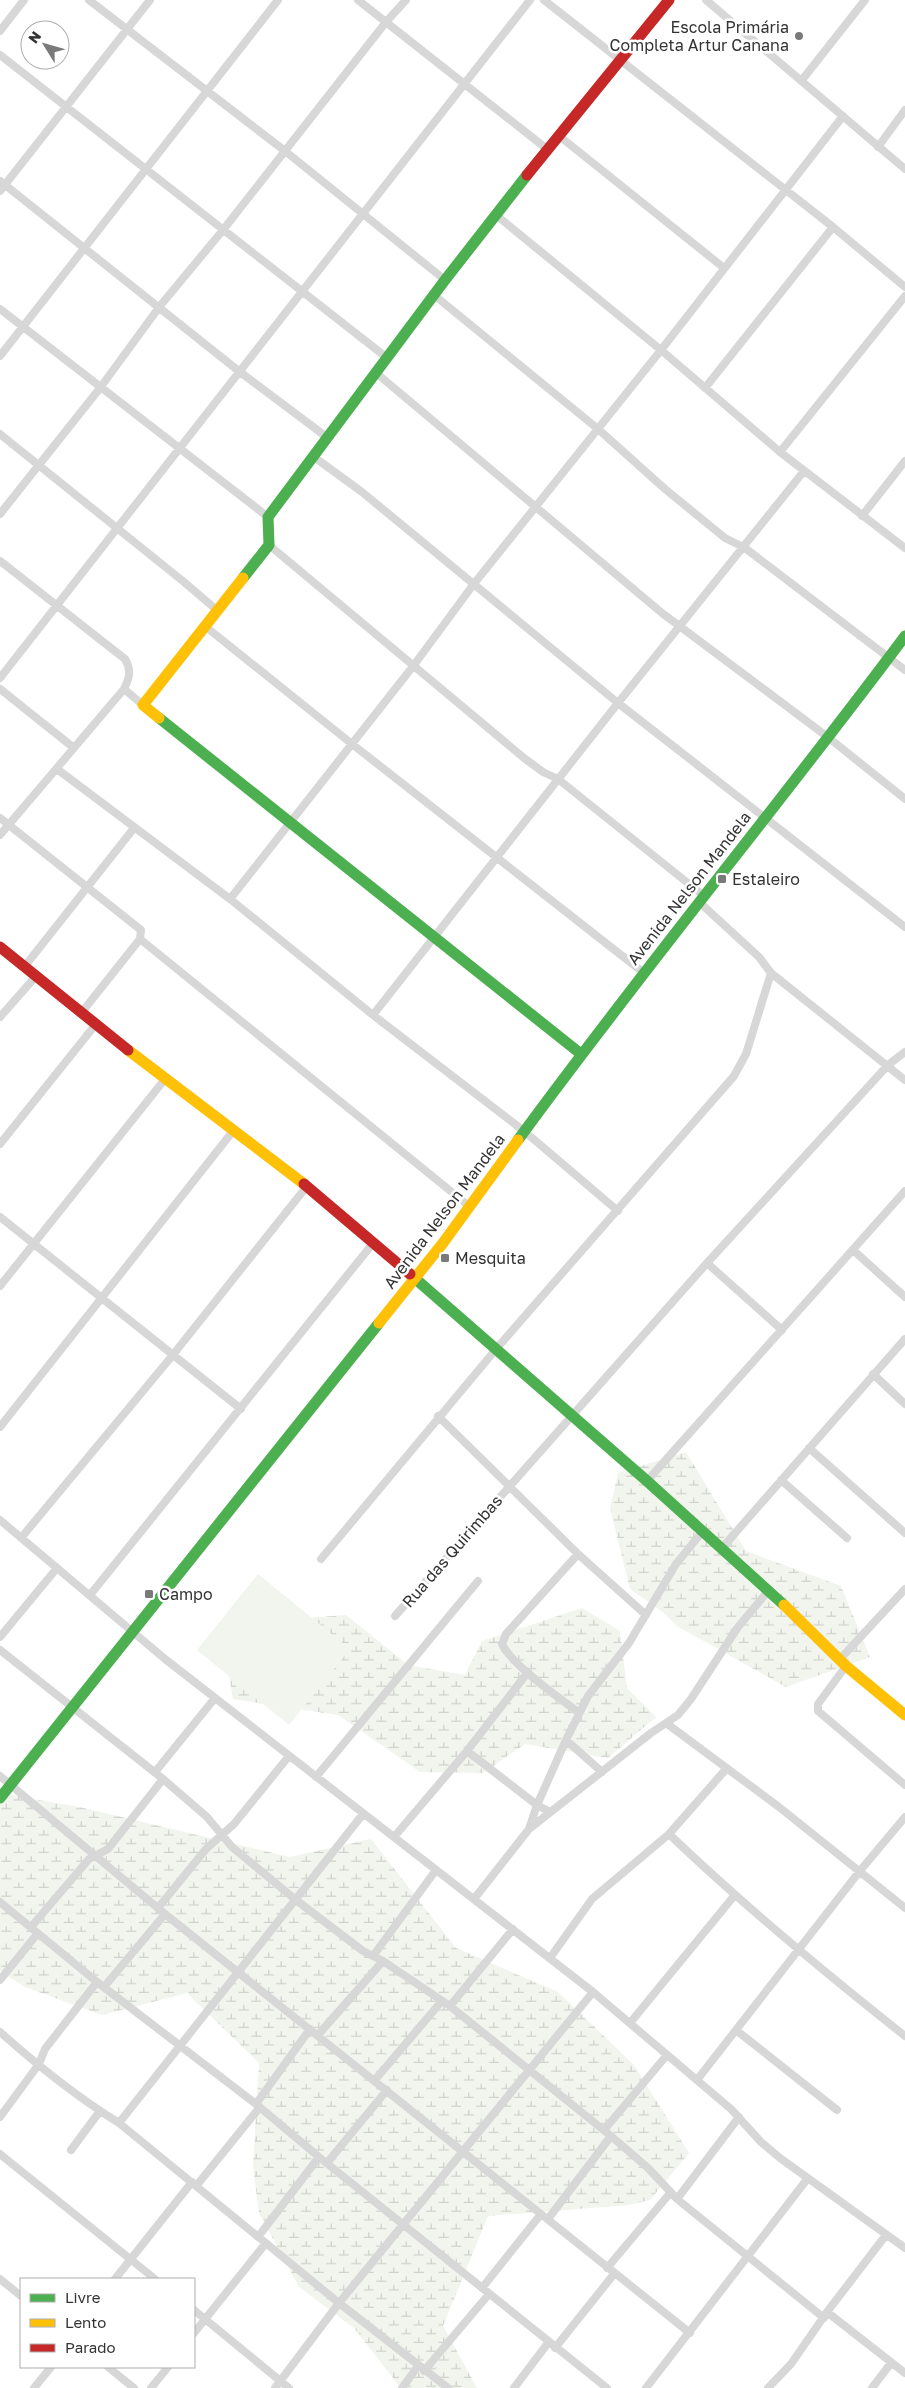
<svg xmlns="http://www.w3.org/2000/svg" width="905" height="2388" viewBox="0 0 905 2388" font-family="'Golos Text',sans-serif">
<defs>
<pattern id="wetland-marsh" width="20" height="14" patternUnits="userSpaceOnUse" patternTransform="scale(1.25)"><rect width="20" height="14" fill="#f1f5ed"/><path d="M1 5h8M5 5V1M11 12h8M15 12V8" fill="none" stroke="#cfd2cc"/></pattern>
</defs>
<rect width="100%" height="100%" fill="#fff"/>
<path fill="url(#wetland-marsh)" d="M 686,1452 L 746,1551 L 841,1586 L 870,1657 L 786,1687 L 677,1626 L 664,1613 L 630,1589 L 610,1508 L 618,1473 Z
M 582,1608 L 620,1631 L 627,1688 L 656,1717 L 608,1758 L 525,1744 L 483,1773 L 420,1772 L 338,1715 L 233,1699 L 225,1650 L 237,1623 L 346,1615 L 408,1665 L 465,1675 L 482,1641 Z
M 0,1793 L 84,1808 L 290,1857 L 371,1839 L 456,1948 L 558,1992 L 634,2065 L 689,2153 L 650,2200 L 629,2205 L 488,2216 L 443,2326 L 477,2388 L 401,2388 L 354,2328 L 299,2287 L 259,2213 L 253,2166 L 259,2063 L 187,1993 L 102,2015 L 25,1987 L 0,1971 Z"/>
<path fill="#f1f5ed" d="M 258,1574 L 350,1649 L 289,1725 L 197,1650 Z"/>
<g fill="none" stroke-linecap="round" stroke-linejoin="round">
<path stroke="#d7d7d7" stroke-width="8" d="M 89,0 L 285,151 L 445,280
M 358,0 L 547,149
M 544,0 L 833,227 L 905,287
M 706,0 L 905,169
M 0,31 L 24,0
M 0,55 L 386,357
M 802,80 L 865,0
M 558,135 L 724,268
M 878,147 L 905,110
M 0,181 L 240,372 L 328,438
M 0,191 L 150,0
M 496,215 L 661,350 L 780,452 L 905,548
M 434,295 L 598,429 L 665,489 L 725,538 L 745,548 L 905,670
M 0,309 L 268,517
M 0,356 L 278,0
M 375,372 L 662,613 L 829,738 L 905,799
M 705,388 L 833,227
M 0,434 L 184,582 L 218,611
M 780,452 L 905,296
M 314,457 L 362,492 L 618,703 L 905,927
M 0,514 L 100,388 L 160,306 L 223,230 L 386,22 L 406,0
M 862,516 L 905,461
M 269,545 L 524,758 L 543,772 L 558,779 L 704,896
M 0,561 L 125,659 C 132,670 129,679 124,689
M 206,627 L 352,744 L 644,973
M 0,678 L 530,0
M 0,689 L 74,748
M 57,769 L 230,899 L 373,1015 L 524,1131 L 618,1211
M 0,818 L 141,930 L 140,939 L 82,1012
M 0,835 L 124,689 L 143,705
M 230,899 L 414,665 L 473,585 L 661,350 L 843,116
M 140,939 L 469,1206
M 25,966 L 134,828
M 771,973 L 905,1080
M 373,1015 L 618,703 L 804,471
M 0,1017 L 37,975
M 0,1144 L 96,1024
M 0,1217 L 241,1409
M 853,1250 L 905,1297
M 707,1263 L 782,1330
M 0,1286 L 165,1079
M 873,1374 L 905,1404
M 438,1416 L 578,1554 L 646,1615
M 0,1427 L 233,1131
M 809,1448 L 905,1533
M 781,1480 L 847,1538
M 647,1481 L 905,1191
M 0,1520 L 165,1659 L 593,1992 L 731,2109 L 761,2142 L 780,2158 L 905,2248
M 21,1538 L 172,1356 L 307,1186
M 722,1548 L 905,1339
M 321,1559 L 497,1348 L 734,1076 L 746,1054 L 771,973 L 759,957 L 699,902
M 90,1595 L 374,1242
M 395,1616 L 707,1263 L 888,1065 L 905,1052
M 0,1637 L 57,1568
M 0,1650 L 163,1779 L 207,1817 L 232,1847 L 296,1900 L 363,1951 L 383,1961 L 450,2006 L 611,2136 L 648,2168 L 677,2199 L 824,2318
M 840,1659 L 905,1589
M 846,1666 L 818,1704 L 818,1711 L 905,1785
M 578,1712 C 558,1697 512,1665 502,1644 L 506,1634 L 578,1554
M 666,1723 L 779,1807 L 905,1908
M 566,1740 L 602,1772
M 467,1751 L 537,1805 L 550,1812
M 155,1772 L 215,1698
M 0,1776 L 165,1914 L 690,2333
M 316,1777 L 478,1581
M 529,1829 L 651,1733 L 678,1715 L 691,1699 L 738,1627 L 769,1590
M 669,1834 C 744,1906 823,1971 905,2036
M 394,1837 L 467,1751 L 528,1672
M 474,1899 L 529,1829 L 537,1805 L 566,1740 L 588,1696 L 629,1643 L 676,1564 L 703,1531
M 0,1902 L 97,1982 L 256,2104 L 319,2157 L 607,2388
M 158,1908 L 206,1849 L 234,1824 L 289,1756
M 31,1927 L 89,1859 L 108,1849 L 163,1779
M 373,1956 L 436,1870
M 550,1958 L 592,1899 L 669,1834 L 727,1768
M 0,1980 L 38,1933
M 104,1987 L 165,1914
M 450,2006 L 513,1929
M 630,2023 L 734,1896
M 736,2030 L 837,2110
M 0,2032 C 37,2065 77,2097 119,2123 L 339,2303 L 448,2388
M 318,2035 L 383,1961
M 697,2080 L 859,1872 L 905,1817
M 374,2081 L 441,2002
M 256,2104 L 310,2029
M 0,2117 L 39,2064 L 45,2049 L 97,1982
M 119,2123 L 363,1814
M 604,2130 L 667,2055
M 71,2150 L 100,2111
M 0,2154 L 155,2279
M 327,2163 L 387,2090
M 197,2185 L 260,2107
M 677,2199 L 739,2117
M 548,2219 L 611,2136
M 258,2237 L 319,2157
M 607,2268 L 671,2192
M 0,2279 L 21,2296
M 115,2279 L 192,2182
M 482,2288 L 541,2214
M 194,2310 L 289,2388
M 827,2312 L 905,2373
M 194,2333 L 266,2243
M 555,2348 L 614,2274
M 108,2367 L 134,2388
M 424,2371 L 489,2294
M 34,2388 L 51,2367
M 151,2388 L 168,2367
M 275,2388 L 339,2303 L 593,1992
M 402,2388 L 418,2366
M 514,2388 L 548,2343
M 646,2388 L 808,2178
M 768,2388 L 791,2364 L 827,2312 L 886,2235
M 872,2388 L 891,2363"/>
<path stroke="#4caf50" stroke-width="11" d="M 243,578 L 269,545 L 268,517 L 445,280 L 527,175
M 159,718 L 581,1054
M 518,1140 C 643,969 778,806 905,636
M 410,1274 L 647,1481 L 784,1605
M 0,1798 L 379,1323"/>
<path stroke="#ffc107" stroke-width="11" d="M 159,718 L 143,705 L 243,578
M 128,1050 L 304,1184
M 379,1323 L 443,1243 L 518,1140
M 784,1605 L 846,1666 L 905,1715"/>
<path stroke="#c62828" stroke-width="11" d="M 527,175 L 669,0
M 0,947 L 128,1050
M 304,1184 L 410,1274"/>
</g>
<g fill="#7a7a7a" stroke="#fff" stroke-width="2">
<circle cx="799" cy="36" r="5"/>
<rect x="717" y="874" width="10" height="10" rx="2.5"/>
<rect x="440" y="1253" width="10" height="10" rx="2.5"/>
<rect x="144" y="1589" width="10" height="10" rx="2.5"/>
</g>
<g text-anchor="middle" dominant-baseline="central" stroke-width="5" stroke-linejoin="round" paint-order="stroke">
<g font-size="16" fill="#333" stroke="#fff" text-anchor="start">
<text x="789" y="27" text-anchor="end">Escola Primária<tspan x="789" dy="18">Completa Artur Canana</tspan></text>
<text x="732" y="879">Estaleiro</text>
<text x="455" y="1258">Mesquita</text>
<text x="159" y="1594">Campo</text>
</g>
<g font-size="16" fill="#333" stroke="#fff">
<text transform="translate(689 888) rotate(-52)">Avenida Nelson Mandela</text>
<text transform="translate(444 1211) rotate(-53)">Avenida Nelson Mandela</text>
<text transform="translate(452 1551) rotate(-49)">Rua das Quirimbas</text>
</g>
</g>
<rect x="20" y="2278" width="175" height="90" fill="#ffffff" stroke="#adadad"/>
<rect x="30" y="2294" width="25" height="8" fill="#4caf50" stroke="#adadad"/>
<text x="65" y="2303" font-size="15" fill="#333333">Livre</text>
<rect x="30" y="2319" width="25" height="8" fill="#ffc107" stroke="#adadad"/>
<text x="65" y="2328" font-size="15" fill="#333333">Lento</text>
<rect x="30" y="2344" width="25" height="8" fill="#c62828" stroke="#adadad"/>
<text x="65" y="2353" font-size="15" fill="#333333">Parado</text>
<g transform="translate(45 45) rotate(307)"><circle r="24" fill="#ffffff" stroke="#adadad"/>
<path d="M0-4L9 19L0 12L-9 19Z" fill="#7a7a7a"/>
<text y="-8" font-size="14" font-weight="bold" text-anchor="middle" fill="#333333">N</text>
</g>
</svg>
